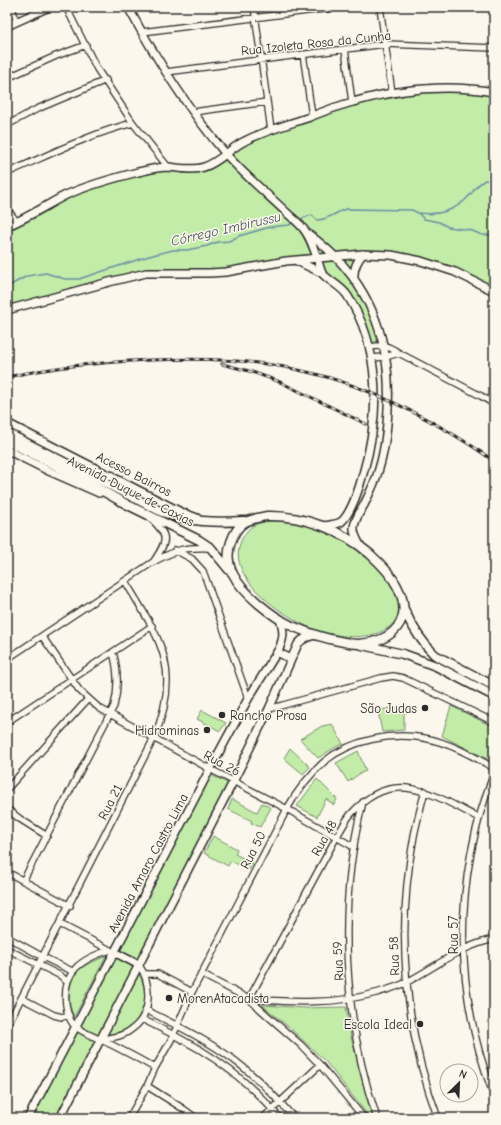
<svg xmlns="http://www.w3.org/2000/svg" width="501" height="1125" viewBox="0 0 501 1125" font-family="'Comic Neue',sans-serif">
<rect width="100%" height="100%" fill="#fbf7ec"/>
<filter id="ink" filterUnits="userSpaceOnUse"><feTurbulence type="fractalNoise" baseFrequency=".025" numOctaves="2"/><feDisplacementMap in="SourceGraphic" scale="8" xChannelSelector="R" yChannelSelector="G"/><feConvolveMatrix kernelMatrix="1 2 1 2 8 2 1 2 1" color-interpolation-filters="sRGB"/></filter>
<g filter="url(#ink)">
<path fill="#c2eca8" stroke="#768c6a" d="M 443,85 L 494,89 L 494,288 L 421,259 L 339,255 L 321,239 L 306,229 L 227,153 L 245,142 L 394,89 Z
M 223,156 L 336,258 L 362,256 L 359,261 L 355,283 L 367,306 L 380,340 L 372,343 L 360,313 L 352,295 L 346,287 L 328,274 L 308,265 L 292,261 L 254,267 L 158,274 L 7,310 L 7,227 L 64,197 L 150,170 L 191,171 Z
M 271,521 C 310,520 346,538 374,564 C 381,570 388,576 392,584 C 417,628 372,642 337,635 C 321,632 305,627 292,618 C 269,605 227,573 241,541 C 248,526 255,523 271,521 Z
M 451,706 L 494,727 L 494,755 L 492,761 L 442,736 Z
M 395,707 L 404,709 L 404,730 L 382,732 L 378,711 Z
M 202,710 L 226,723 L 220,731 L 197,719 Z
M 332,724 L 343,744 L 334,748 L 318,758 L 300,739 L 322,726 Z
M 290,748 L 310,767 L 303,774 L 284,758 Z
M 358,751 L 366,771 L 359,774 L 348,782 L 336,763 Z
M 211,775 L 230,784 L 57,1118 L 30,1118 L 115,951 Z
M 317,779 L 337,799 L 334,805 L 326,799 L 317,817 L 297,806 Z
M 232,799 L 257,812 L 262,803 L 271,808 L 260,827 L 251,823 L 252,821 L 228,809 Z
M 213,836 L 237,849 L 235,854 L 253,863 L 249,870 L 231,861 L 228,866 L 204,853 Z
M 106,956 L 103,962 L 74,1017 C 67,1003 67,980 80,969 C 88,963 98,960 106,956 Z
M 137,972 C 150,989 146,1016 128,1028 C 121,1032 112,1034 104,1035 Z
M 262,1005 L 304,1008 L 346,1007 L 351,1037 L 372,1118 L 370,1118 L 325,1061 L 291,1029 Z"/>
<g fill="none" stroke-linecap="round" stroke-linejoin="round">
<path stroke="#6b90a5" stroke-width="1.5" d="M 420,213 C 439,216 457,210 470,195 C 477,187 474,187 485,180 L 494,182
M 297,220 L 312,215 L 317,220 C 328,220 336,212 346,209 L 412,210 L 418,213 L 424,219 L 439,222 L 448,227 L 470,230 L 482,235 L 492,235 L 494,237
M 7,287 L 27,276 L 46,273 L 65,279 L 79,279 L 149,256 L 173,250 L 187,250 L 207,246 L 218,242 L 229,241 L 239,236 L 270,227 L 289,225 L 294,222"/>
<defs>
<path id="street" d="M 12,7 L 16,21
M 66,7 L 97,69 L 133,123 L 168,167
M 254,7 L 271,130
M 380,7 L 392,93
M 142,32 L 339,7
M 345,49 L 352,102
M 303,54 L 312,116
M 166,72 L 385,44 L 494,48
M 7,78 L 56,56 L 86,45
M 193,112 L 267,102
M 7,125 L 37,109 L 106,80
M 7,173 C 49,155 89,134 133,123
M 7,209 L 17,222
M 369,347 C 384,345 387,345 399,353 L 481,396 L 494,404
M 371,358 L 385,357 L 399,353
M 150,518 C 170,536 167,541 154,561
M 175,550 L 192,559 L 203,571 L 248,698
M 42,636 L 79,690 L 99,708 L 210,769 L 287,809 L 354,847
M 7,659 L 153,562 C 178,549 183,547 210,548
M 269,709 L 381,678 L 393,676 L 403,678 L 494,722
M 7,722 L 152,626
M 494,773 C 453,879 453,990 494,1096
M 7,789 L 88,699
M 425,791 C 421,806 417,821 414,836 C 396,930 404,1029 438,1118
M 363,802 C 337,903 343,1020 377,1118
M 7,809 L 20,819 L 47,836
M 479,818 C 433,795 394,765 351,814 C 345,821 341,830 336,838 L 249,999 C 293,1002 333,1005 376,993 C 386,990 398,987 407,982 C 437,966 461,946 494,939
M 7,872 L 70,906
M 23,881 L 114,706 C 119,687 118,670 113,652
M 60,924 L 110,950
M 7,937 L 43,957 L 72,971
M 7,949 L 61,976 L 67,982
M 110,950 C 81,959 62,971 66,1005 C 67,1012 70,1022 76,1027 C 87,1035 100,1039 112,1045 C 126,1052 141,1060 155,1068
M 144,974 L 158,974 L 192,992
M 201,974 L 249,999 L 269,1017 L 301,1045 L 320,1065 L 364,1118
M 21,998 L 54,1015 L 62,1017 L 69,1015
M 146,1010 C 176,1025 207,1040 234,1060 C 257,1077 276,1097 294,1118
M 142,1019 C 161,1028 180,1038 199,1049 C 229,1067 257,1091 280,1118
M 7,1026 L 154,738 C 183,669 160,639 125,581
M 100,1040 C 111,1037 123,1037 132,1029 C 152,1015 152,984 139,965
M 147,1086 L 182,1108 L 196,1118
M 129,1118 L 147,1086 L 155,1068 L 171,1040 L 192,992 L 287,809 C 297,791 309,775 325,761 C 351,740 391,732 424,738 C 448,742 473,756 494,768
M 263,1118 L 320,1065"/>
<path id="secondary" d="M 128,7 C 156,59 187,108 225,153 C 243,174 266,193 286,212 C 291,217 297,221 302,227 C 310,236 314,249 318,261 C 319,264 320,269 322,273 C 326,279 341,286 347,295 C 382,348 380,416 363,474 C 360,486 351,514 341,522 C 335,525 329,525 323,526
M 7,26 L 49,7
M 7,226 C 28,218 46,205 66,195 C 89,185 114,178 138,172 C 148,170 158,167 168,167 C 180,168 192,171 204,167 C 220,162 230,148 245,141 C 264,131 286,125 307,118 C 322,112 337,106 353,102 C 398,89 448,84 494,92
M 307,233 C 367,275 392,337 388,409 C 387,430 385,451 378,472 C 375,483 369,494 364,505 C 360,512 355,519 354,527 C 353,534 358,541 361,547
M 297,261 L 322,273
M 354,279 C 353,269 356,262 363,254
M 7,310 L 109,282 L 146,273 L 210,273 L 226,272 L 286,261 L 363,254 L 391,255 L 421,261 L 455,272 L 494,291
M 7,423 L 181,512 L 197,518
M 7,450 L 51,472 L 99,493
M 277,652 L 291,659
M 114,952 L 139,965
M 28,1118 L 210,769 L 248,699 L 279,649 C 284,638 284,630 280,619
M 60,1118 L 233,782 L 269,709 L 298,644 C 303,638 308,636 316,635"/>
<path id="primary" d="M 7,433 L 162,512 C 191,522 213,523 244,521
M 7,441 L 72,474 L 126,504 L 199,540 L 211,548 L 230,571
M 91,474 L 112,476
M 267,516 C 303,515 342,530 370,554 C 380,563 391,574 397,586 C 415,620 393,642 358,644 C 354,644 348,643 344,642 C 326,639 308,633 292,626 C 273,617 242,593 233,574 C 228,565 227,552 231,542 C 238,521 247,520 267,516 Z
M 404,609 C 412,627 421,642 435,655 L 494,686
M 362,645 L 403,654 L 436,666 L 494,696"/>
</defs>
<use href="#street" stroke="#2b2b2b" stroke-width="8"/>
<use href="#secondary" stroke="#2b2b2b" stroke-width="10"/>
<use href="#primary" stroke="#2b2b2b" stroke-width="11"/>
<use href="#street" stroke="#fbf7ec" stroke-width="5.5"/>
<use href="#secondary" stroke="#fbf7ec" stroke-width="7"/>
<use href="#primary" stroke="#fbf7ec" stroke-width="8"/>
<defs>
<path id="rail" d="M 222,364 L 249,371 L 280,382 L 366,424
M 7,377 C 57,366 100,362 151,360 C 203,358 256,359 307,372 C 370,386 442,424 494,461"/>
</defs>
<use href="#rail" stroke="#2b2b2b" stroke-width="3"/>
<use href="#rail" stroke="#fbf7ec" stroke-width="1.5" stroke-dasharray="4.5" stroke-linecap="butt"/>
</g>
</g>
<g fill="#2b2b2b" stroke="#fbf7ec" stroke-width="1.5">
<circle cx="425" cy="708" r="4"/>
<circle cx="222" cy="715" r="4"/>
<circle cx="207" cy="730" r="4"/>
<circle cx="169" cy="998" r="4"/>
<circle cx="420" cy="1024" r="4"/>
</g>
<g text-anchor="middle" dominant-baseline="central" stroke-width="3" stroke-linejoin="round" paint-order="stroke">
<g font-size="13" fill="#2b2b2b" stroke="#fbf7ec">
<text transform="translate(316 43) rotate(-6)">Rua Izoleta Rosa da Cunha</text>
<text transform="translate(134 474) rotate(27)">Acesso Bairros</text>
<text transform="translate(131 491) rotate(27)">Avenida Duque de Caxias</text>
<text transform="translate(222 763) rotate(28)">Rua 26</text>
<text transform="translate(110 802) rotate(-63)">Rua 21</text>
<text transform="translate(324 838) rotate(-61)">Rua 48</text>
<text transform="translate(253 850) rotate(-63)">Rua 50</text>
<text transform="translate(148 863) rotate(-62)">Avenida Amaro Castro Lima</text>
<text transform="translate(453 935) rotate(-90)">Rua 57</text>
<text transform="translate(394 956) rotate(-92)">Rua 58</text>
<text transform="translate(338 961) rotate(-93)">Rua 59</text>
</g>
<g font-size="13" fill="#2b2b2b" stroke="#fbf7ec" text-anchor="end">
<text x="417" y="708">São Judas</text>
<text x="230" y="715" text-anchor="start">Rancho Prosa</text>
<text x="199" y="730">Hidrominas</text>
<text x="177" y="998" text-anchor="start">MorenAtacadista</text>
<text x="412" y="1024">Escola Ideal</text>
</g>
<g font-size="14" font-style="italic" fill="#46555e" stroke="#fbf7ec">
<text transform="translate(226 229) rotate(-13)">Córrego Imbirussu</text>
</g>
</g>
<rect width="501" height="1125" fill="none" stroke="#fbf7ec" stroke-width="24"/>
<rect x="12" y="12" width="477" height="1101" fill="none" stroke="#2b2b2b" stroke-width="1.5" filter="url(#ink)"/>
<g transform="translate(459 1083) rotate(24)"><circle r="19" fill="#fbf7ec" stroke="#a8a59f"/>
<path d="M0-3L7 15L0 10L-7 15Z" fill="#2b2b2b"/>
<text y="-6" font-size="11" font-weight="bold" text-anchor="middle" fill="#2b2b2b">N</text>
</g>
</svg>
